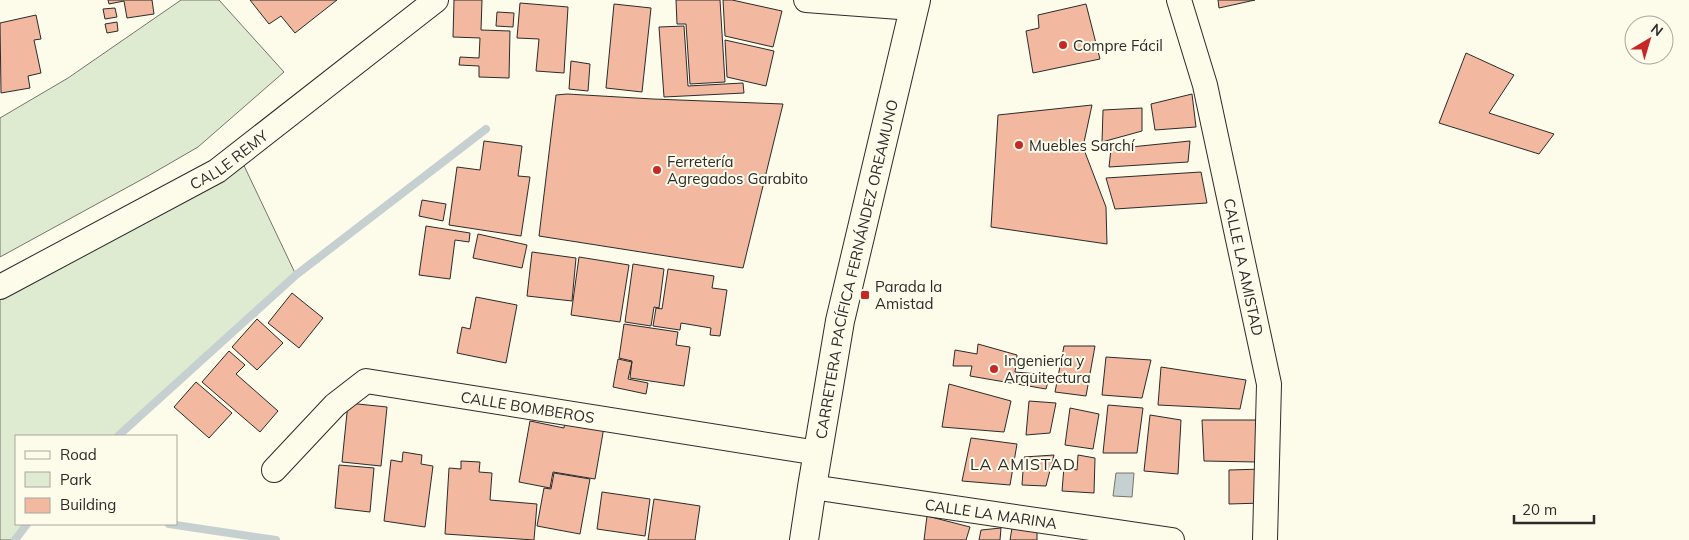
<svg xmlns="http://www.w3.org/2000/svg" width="1689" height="540" viewBox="0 0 1689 540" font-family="Mulish,sans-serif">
<rect width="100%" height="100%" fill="#fdfbea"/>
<path fill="#deebd1" stroke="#74746e" d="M 181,0 L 219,0 L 284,72 L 198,147 L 148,176 L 0,257 L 0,118 L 68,78 Z
M 238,153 L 296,275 L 118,436 L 16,436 L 16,524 L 27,524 L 15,540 L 0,540 L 0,292 Z"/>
<path fill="#c7d0d0" stroke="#74746e" d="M 1116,473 L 1134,473 L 1132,497 L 1113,496 Z"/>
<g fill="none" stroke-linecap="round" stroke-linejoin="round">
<path stroke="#c7d0d0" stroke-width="8" d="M 118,436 L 296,275 L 486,129
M 169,524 L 276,540
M 15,540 L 27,524"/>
</g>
<path fill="#f2b8a0" stroke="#2b2b2b" d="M 108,0 L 152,0 L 154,14 L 127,18 L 124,1 L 109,4 Z
M 250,0 L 337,0 L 295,33 L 281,16 L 269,24 Z
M 454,0 L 482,0 L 481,30 L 510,31 L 509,78 L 479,77 L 479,66 L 459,65 L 460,57 L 479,58 L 480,38 L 453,37 Z
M 676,0 L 720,0 L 725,82 L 690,84 L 686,24 L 677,24 Z
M 723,0 L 732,0 L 782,11 L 773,47 L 725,36 Z
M 1218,0 L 1255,0 L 1219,8 Z
M 520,3 L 568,7 L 564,73 L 536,71 L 539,39 L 517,38 Z
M 614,4 L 651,8 L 642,92 L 606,88 Z
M 1086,4 L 1100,59 L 1033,73 L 1026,31 L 1039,28 L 1038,15 Z
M 115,8 L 117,17 L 105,19 L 103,9 Z
M 497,12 L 514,13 L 513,27 L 496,26 Z
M 36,15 L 41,39 L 34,40 L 41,73 L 28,76 L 30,88 L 1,93 L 0,23 Z
M 117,22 L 118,31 L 107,33 L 105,24 Z
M 684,26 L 688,86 L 743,83 L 744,93 L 664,97 L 659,27 Z
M 725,40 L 774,51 L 766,86 L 727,77 Z
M 1466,53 L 1514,75 L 1489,113 L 1554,134 L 1539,154 L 1439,123 Z
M 571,61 L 590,64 L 588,91 L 569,89 Z
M 567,94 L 653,99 L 783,104 L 743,268 L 539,236 L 556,95 Z
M 1192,94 L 1196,127 L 1155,130 L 1151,104 Z
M 1092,105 L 1083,147 L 1106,207 L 1107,244 L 991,227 L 998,115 Z
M 1142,108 L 1142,131 L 1102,142 L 1103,110 Z
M 484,141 L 522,146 L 518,176 L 530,177 L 521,236 L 449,225 L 457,167 L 480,170 Z
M 1190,141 L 1188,162 L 1109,167 L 1111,149 Z
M 1201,172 L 1207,203 L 1115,209 L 1106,178 Z
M 422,200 L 446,204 L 443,221 L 419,216 Z
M 426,226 L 470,233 L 469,242 L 455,240 L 450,279 L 419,275 Z
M 478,234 L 527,245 L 522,268 L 473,258 Z
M 532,252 L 576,258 L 572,301 L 527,296 Z
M 579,257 L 629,265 L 620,322 L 571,315 Z
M 633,264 L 664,269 L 659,308 L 654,307 L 651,326 L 625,322 Z
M 668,269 L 714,276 L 712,288 L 727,290 L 720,336 L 710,335 L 711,328 L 681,323 L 680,330 L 653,326 L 656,308 L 662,309 Z
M 292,293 L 323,318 L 299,348 L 268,323 Z
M 476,297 L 517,305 L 506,363 L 457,353 L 462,327 L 470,329 Z
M 257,319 L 283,343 L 257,370 L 232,347 Z
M 624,324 L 678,332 L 676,345 L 690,347 L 684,386 L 630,378 L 632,361 L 619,358 Z
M 978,344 L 1017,355 L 1015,372 L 1050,375 L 1046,389 L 970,376 L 972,366 L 953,366 L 955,350 L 977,354 Z
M 1064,346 L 1095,346 L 1086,396 L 1055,392 Z
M 229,351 L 245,365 L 236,374 L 278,411 L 260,432 L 202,382 Z
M 1106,357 L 1151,360 L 1142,398 L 1102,395 Z
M 618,359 L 632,362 L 628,379 L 648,383 L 646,394 L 613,387 Z
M 1161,367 L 1246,380 L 1240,409 L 1158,405 Z
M 196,382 L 232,413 L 209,438 L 174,407 Z
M 949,384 L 1011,401 L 1004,432 L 942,427 Z
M 1029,401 L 1056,403 L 1050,433 L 1026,435 Z
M 348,403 L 387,407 L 381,466 L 342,462 Z
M 1108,405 L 1143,408 L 1137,453 L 1103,453 Z
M 1070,408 L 1099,414 L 1093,449 L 1065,445 Z
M 1150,415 L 1181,420 L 1178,474 L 1144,471 Z
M 565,420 L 604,427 L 595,479 L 553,472 L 550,488 L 519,482 L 530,421 L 564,428 Z
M 1202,420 L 1257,420 L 1257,462 L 1204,461 Z
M 971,438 L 1017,444 L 1010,485 L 962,481 Z
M 403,452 L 422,455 L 421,464 L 433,466 L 425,527 L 384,521 L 391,460 L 402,462 Z
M 1054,455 L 1046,486 L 1022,485 L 1024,457 Z
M 1078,455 L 1095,458 L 1094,493 L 1062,491 L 1064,467 L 1077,470 Z
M 461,461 L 480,462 L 479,472 L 492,473 L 490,500 L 537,504 L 534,540 L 445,534 L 449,468 L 461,469 Z
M 339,465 L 374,468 L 370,512 L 335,508 Z
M 1263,469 L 1263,503 L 1229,504 L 1229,470 Z
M 554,473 L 590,479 L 580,534 L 537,526 L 544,488 L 551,489 Z
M 602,492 L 650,499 L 645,536 L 597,529 Z
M 654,499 L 700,506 L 695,540 L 648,540 Z
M 927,516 L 970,527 L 966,540 L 924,540 Z
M 1001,528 L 1000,540 L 979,540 L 981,530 Z
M 1012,528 L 1037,530 L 1037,540 L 1010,540 Z"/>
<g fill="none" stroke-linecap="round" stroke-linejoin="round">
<defs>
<g id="street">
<path d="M 806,0 L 913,8"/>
<path id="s1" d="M 1179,0 L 1205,85 L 1269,384 L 1265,540"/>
<path id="s2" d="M 0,287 L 217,171 L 436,0"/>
<path id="s3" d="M 274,470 L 335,405 L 366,381 L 818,453"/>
<path id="s4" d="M 812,487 L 1172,540"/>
</g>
<g id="highway">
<path id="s5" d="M 804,540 L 812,487 L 840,321 L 916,0"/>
</g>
</defs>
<use href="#street" stroke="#2b2b2b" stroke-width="26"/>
<use href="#highway" stroke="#2b2b2b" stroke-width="30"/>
<use href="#street" stroke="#fdfbea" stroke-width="24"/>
<use href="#highway" stroke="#fdfbea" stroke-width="28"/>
</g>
<g fill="#c62828" stroke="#fdfbea" stroke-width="2">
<circle cx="1063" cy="45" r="5"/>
<circle cx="1019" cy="145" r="5"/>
<circle cx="657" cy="170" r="5"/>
<rect x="860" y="290" width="10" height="10" rx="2.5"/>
<circle cx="994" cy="369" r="5"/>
</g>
<g text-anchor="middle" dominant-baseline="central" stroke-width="4" stroke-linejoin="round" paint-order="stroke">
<g font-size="15" fill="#2b2b2b" stroke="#fdfbea" text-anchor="start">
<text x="1073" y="45">Compre Fácil</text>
<text x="1029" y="145">Muebles Sarchí</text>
<text x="667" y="161">Ferretería<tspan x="667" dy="17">Agregados Garabito</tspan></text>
<text x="875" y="286">Parada la<tspan x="875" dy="17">Amistad</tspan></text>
<text x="1004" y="360">Ingeniería y<tspan x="1004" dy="17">Arquitectura</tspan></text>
</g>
<g font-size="15" fill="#2b2b2b" stroke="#fdfbea">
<text stroke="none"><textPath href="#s2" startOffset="262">CALLE REMY</textPath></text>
<text stroke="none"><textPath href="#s1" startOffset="275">CALLE LA AMISTAD</textPath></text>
<text stroke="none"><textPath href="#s5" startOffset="276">CARRETERA PACÍFICA FERNÁNDEZ OREAMUNO</textPath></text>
<text stroke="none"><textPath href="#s3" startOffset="292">CALLE BOMBEROS</textPath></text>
<text stroke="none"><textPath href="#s4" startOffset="181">CALLE LA MARINA</textPath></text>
</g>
<g font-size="16" letter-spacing="1" fill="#2b2b2b" stroke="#fdfbea">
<text x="1023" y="464">LA AMISTAD</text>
</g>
</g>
<rect x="15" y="435" width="162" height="90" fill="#fdfbea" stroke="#a9a89e"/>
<rect x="25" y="451" width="25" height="8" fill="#fdfbea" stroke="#a9a89e"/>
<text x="60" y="460" font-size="15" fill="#2b2b2b">Road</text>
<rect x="25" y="472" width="25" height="15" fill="#deebd1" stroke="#a9a89e"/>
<text x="60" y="485" font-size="15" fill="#2b2b2b">Park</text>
<rect x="25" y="498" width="25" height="15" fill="#f2b8a0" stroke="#a9a89e"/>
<text x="60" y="510" font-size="15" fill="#2b2b2b">Building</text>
<g transform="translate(1649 40) rotate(38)"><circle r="24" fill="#fdfbea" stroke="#a9a89e"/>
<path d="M0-4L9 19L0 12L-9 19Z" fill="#c62828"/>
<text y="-8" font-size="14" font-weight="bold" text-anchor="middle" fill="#2b2b2b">N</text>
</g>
<path d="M1514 515v8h80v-8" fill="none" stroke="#2b2b2b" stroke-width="2.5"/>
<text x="1522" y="515" font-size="15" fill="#2b2b2b" stroke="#fdfbea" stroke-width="4" paint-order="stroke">20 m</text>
</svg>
